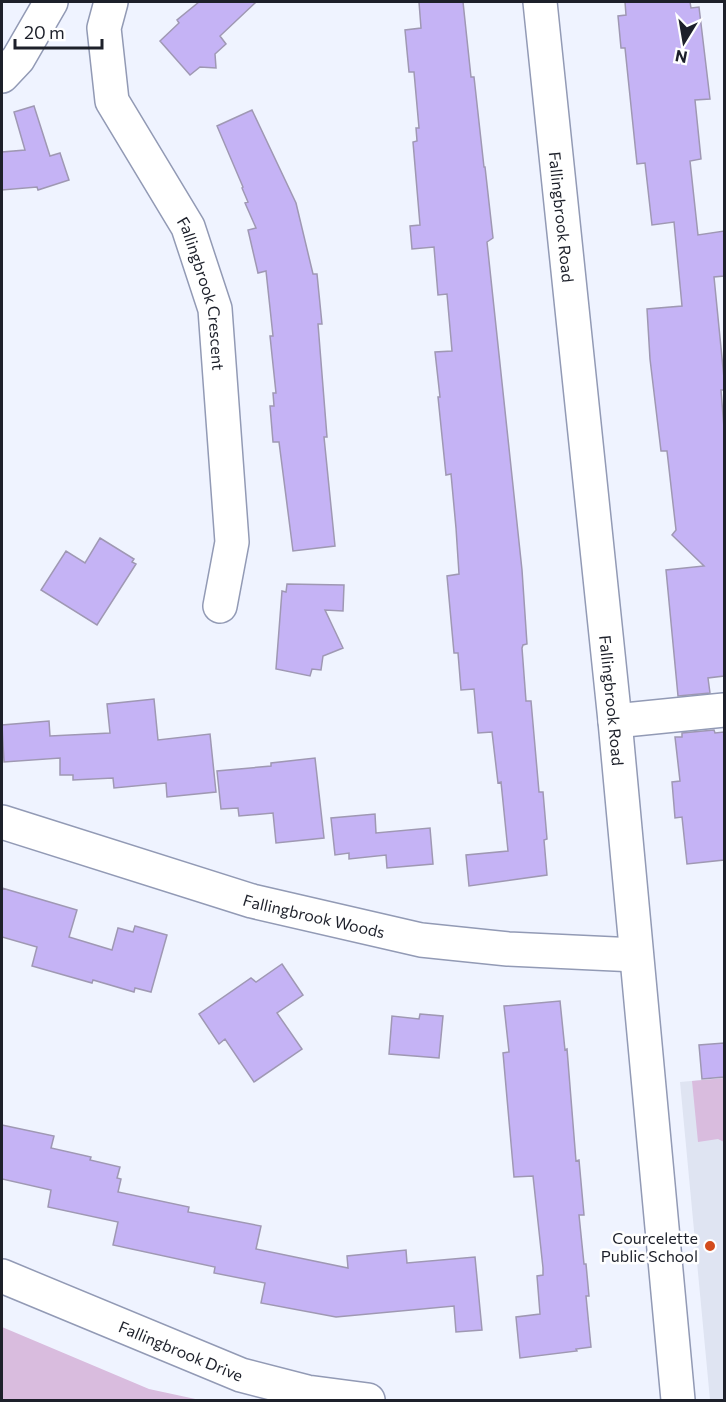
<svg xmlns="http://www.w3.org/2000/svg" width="726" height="1402" viewBox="0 0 726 1402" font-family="Commissioner,sans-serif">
<rect width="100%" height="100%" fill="#eff3ff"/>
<path fill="#dfe4f2" d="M 724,1078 L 724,1400 L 710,1400 L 680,1082 Z"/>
<path fill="#d9bcde" d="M 724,1078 L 724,1142 L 718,1139 L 698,1142 L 692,1081 Z
M 2,1327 L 149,1389 L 200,1400 L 2,1400 Z"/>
<path fill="#c5b3f5" stroke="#9f98b3" stroke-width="1.5" d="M 199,2 L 256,2 L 220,36 L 226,44 L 215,54 L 216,68 L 200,67 L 190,75 L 160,41 L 179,23 L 177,20 Z
M 419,2 L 463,2 L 471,77 L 474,77 L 484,167 L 485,167 L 493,238 L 487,242 L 522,570 L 527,644 L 523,645 L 522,648 L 526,701 L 531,701 L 539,792 L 543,792 L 547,839 L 544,840 L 547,875 L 469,886 L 466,855 L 508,851 L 501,782 L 498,783 L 492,732 L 478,733 L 474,689 L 461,690 L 458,653 L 454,653 L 447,576 L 459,574 L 456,528 L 451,474 L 446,475 L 438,397 L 440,397 L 435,352 L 452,351 L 447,294 L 438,295 L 434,247 L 412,249 L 410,226 L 420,225 L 413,142 L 417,141 L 416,128 L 419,128 L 414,72 L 409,72 L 405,30 L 421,28 Z
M 625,2 L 690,2 L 691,8 L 699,7 L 710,99 L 695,100 L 701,159 L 690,161 L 698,235 L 724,231 L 724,276 L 714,277 L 724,378 L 724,390 L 721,390 L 724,428 L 724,676 L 708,678 L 710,693 L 678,696 L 666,570 L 704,566 L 672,535 L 676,530 L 667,451 L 661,451 L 650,359 L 647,309 L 682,306 L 674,222 L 652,225 L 645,163 L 637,164 L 625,48 L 621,48 L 618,16 L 626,15 Z
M 34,106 L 50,156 L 60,153 L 69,180 L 38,190 L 37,187 L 2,190 L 2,152 L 25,150 L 14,112 Z
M 252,110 L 296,203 L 313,274 L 317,274 L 322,324 L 318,324 L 327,437 L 324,437 L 335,546 L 293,551 L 279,442 L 273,442 L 270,406 L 274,406 L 273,393 L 276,393 L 270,336 L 273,336 L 266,271 L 258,273 L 248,230 L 256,228 L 245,203 L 248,202 L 242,188 L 243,187 L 217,126 Z
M 100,538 L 134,559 L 132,562 L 136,564 L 97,625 L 41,590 L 66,551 L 85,563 Z
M 287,584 L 344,585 L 343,611 L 325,610 L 343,648 L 323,656 L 321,670 L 312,669 L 310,676 L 276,669 L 282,591 L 286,592 Z
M 154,699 L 158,740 L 210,734 L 216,792 L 167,797 L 166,783 L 114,788 L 113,778 L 73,780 L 73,775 L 60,775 L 60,758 L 4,762 L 2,725 L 49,721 L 50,736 L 110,733 L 107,704 Z
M 714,730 L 715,733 L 724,732 L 724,860 L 687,864 L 682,817 L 675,818 L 672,782 L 680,781 L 675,737 L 682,737 L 682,733 Z
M 315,758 L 324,838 L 276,843 L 273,813 L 239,816 L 238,808 L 221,809 L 217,771 L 271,766 L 271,763 Z
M 375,814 L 376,833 L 430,828 L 433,864 L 387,868 L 386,855 L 349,859 L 349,853 L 335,855 L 331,818 Z
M 2,888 L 77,910 L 69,937 L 112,950 L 118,928 L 133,932 L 135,926 L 167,935 L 151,992 L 135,988 L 134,992 L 93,980 L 92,983 L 32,966 L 37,947 L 2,937 Z
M 282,964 L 303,995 L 277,1013 L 302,1049 L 254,1082 L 225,1039 L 219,1044 L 199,1014 L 251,978 L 256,982 Z
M 560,1001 L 565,1050 L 567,1049 L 576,1161 L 579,1160 L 584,1215 L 579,1215 L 584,1264 L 586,1264 L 589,1296 L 586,1296 L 591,1347 L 576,1349 L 577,1351 L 520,1358 L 516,1317 L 540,1314 L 537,1276 L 543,1275 L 543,1268 L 533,1176 L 514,1177 L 503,1053 L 509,1052 L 504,1006 Z
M 420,1014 L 443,1016 L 439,1058 L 389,1054 L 392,1016 L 419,1019 Z
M 724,1043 L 724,1077 L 702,1079 L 699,1045 Z
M 2,1125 L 54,1136 L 51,1148 L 91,1157 L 90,1160 L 120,1167 L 117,1178 L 121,1179 L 118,1192 L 189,1207 L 188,1212 L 261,1226 L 256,1249 L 348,1268 L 347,1256 L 406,1250 L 407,1263 L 475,1257 L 482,1330 L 456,1332 L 454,1306 L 336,1317 L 261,1303 L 265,1283 L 214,1273 L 215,1267 L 113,1245 L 118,1222 L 48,1207 L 51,1190 L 2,1179 Z"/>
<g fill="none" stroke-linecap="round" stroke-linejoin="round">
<defs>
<g id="minor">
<path id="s1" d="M 111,2 L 104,28 L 112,101 L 188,227 L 215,309 L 232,542 L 220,606"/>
<path id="s2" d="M 540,2 L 615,721 L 678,1400"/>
<path d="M 2,76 L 18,59 L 51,2"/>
<path d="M 615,721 L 724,710"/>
<path id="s3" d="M 2,822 L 252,901 L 421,940 L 508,949 L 636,955"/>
<path id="s4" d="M 2,1276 L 241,1375 L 307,1392 L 368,1400"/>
</g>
</defs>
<use href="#minor" stroke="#929ab5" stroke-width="36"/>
<use href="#minor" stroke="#fff" stroke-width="33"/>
</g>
<circle fill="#d34b1c" stroke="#fff" stroke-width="2" cx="710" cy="1246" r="6"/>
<g text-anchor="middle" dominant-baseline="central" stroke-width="5" stroke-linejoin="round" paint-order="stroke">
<g font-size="16" fill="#1d202a" stroke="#fff">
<text stroke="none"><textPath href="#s2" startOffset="216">Fallingbrook Road</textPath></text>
<text stroke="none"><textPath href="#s1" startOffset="316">Fallingbrook Crescent</textPath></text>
<text stroke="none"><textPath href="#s2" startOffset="702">Fallingbrook Road</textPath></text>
<text stroke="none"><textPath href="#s3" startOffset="326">Fallingbrook Woods</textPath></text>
<text stroke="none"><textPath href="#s4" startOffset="194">Fallingbrook Drive</textPath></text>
</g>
<g font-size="16" fill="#1d202a" stroke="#fff" text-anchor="end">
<text x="698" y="1237">Courcelette<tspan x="698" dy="18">Public School</tspan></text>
</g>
</g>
<rect width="726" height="1402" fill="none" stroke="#1d202a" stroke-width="6"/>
<g transform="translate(684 42) rotate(191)" stroke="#ffffff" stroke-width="4.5" paint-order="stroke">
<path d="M0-4.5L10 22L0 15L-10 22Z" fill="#1d202a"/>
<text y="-9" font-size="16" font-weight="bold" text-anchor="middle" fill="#1d202a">N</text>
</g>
<path d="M15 39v9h87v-9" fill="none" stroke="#1d202a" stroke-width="3"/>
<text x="24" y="39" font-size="18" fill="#1d202a" stroke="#ffffff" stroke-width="4.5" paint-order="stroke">20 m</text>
</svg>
